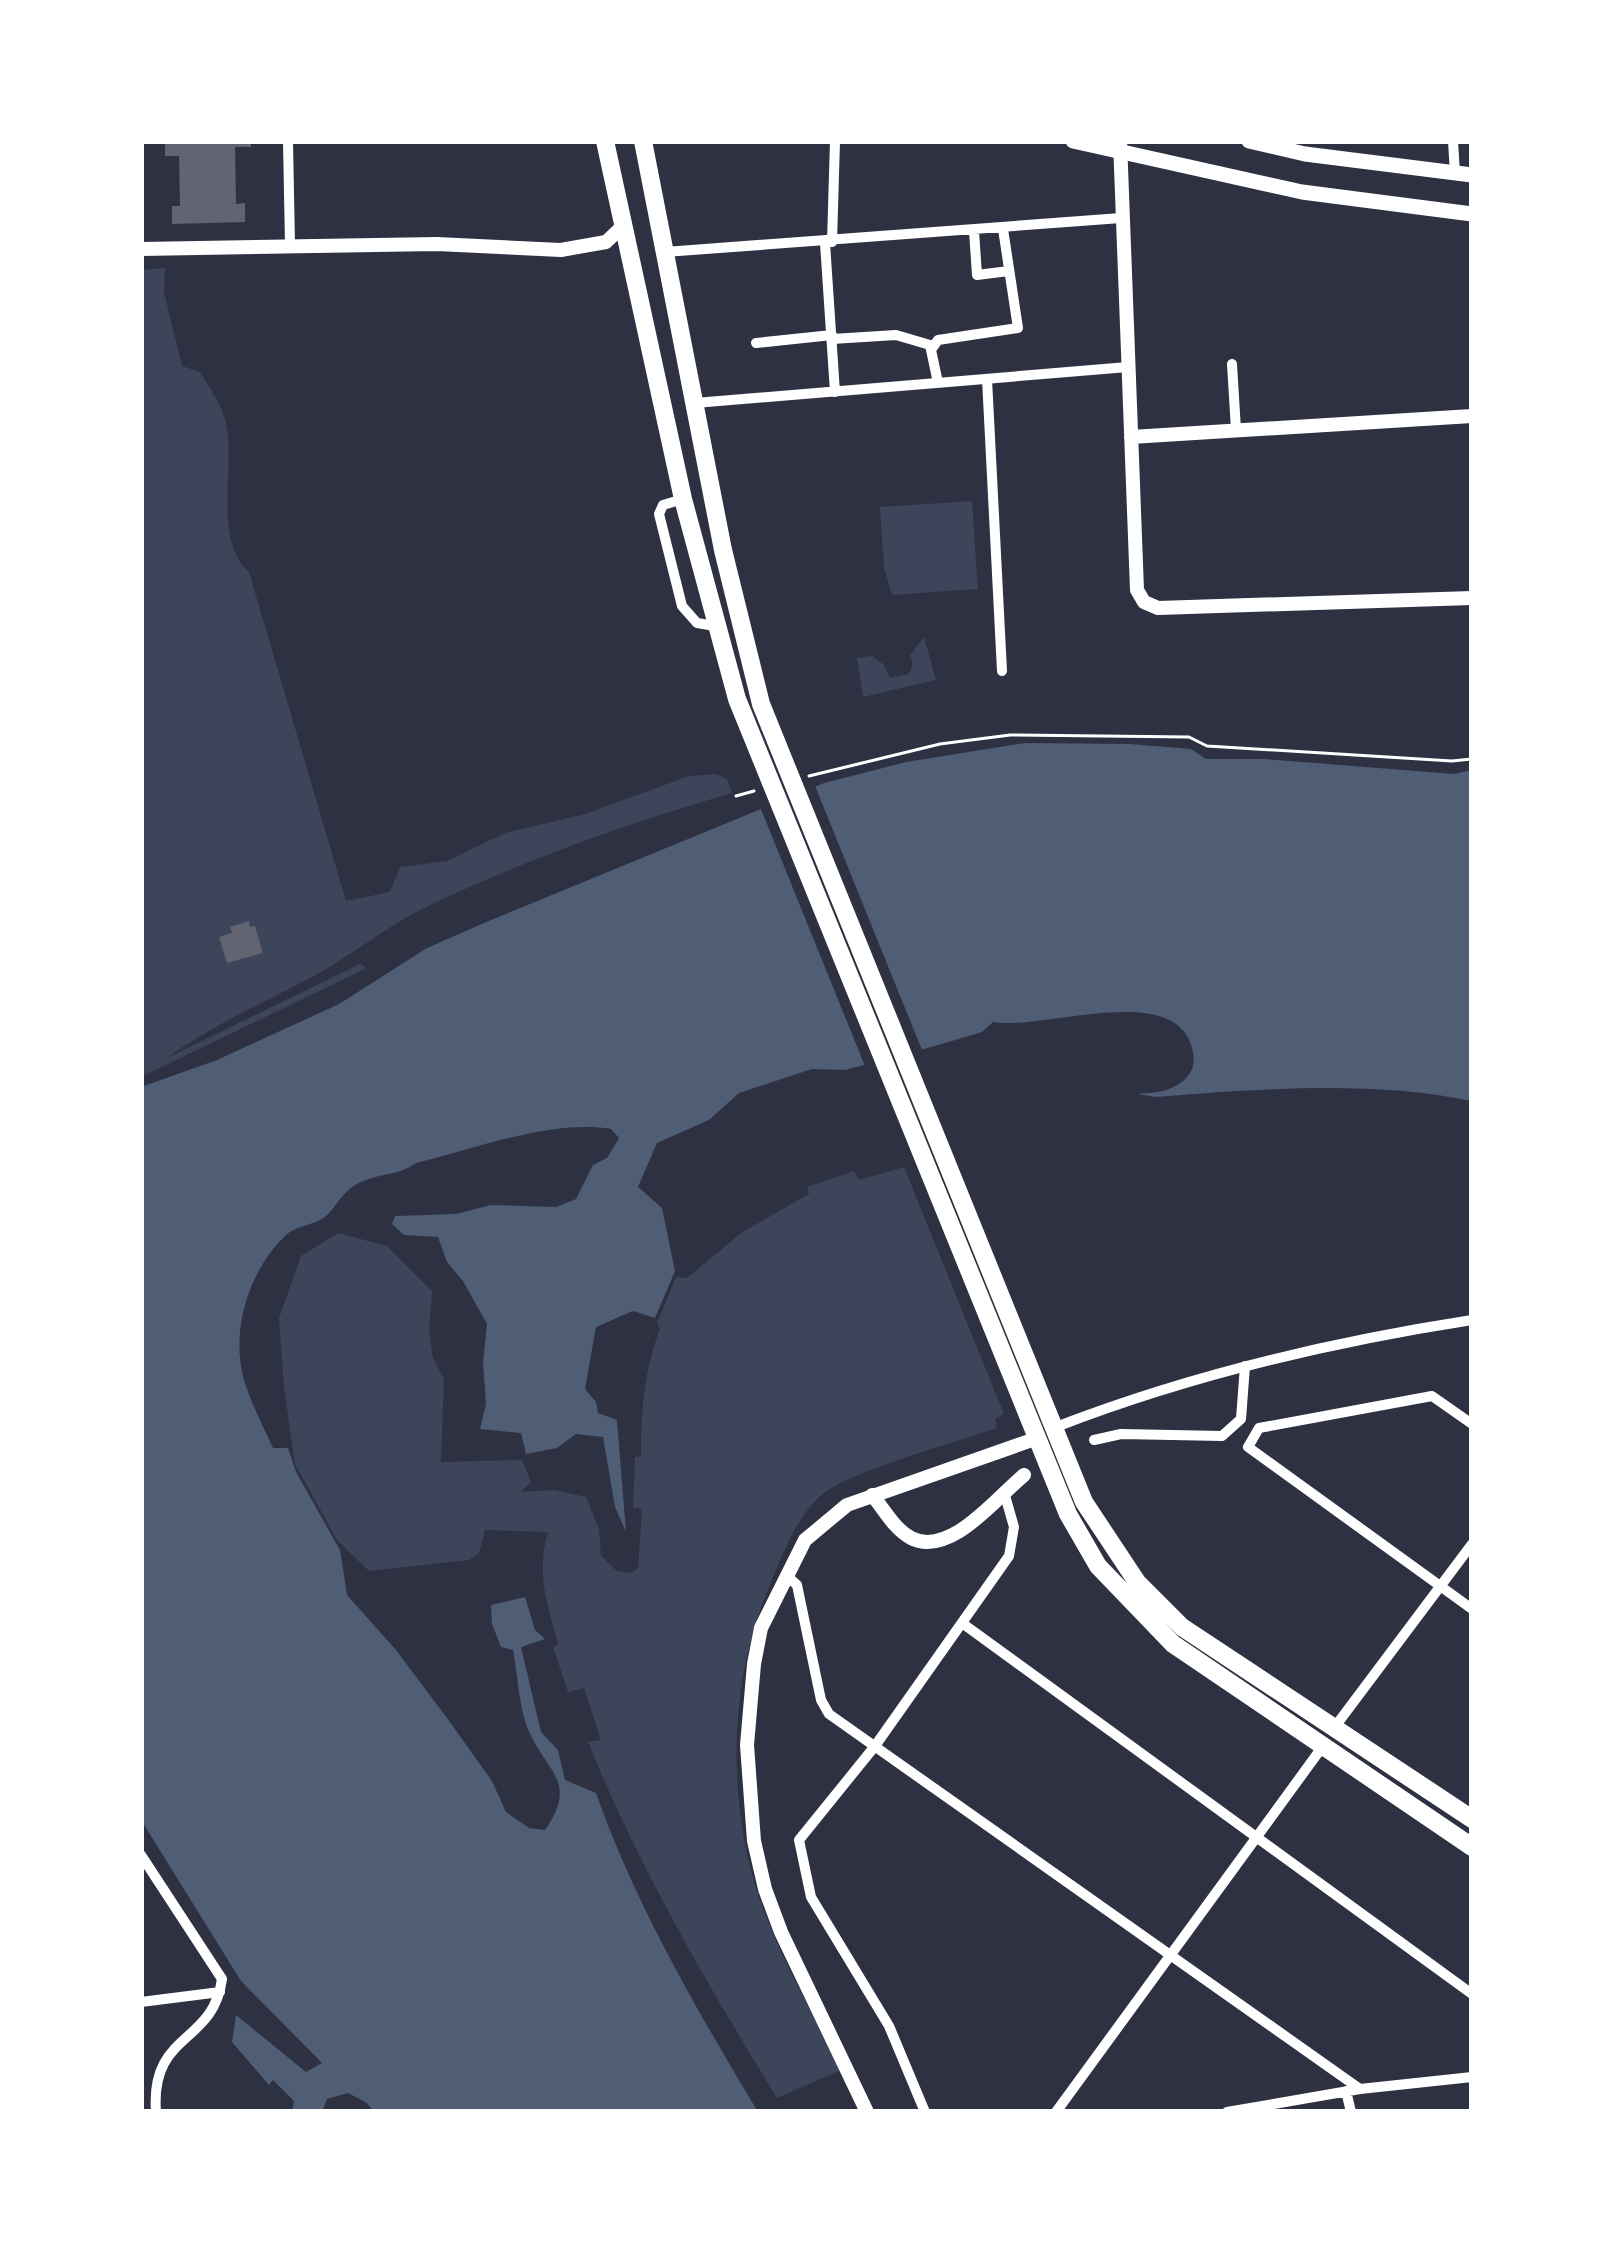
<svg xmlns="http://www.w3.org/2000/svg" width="1613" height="2253" viewBox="0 0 1613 2253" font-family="'Space Grotesk',sans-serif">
<rect width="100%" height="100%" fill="#2d3142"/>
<path fill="#3c4559" d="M 165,268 L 164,292 L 182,366 L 200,372 C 209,387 222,405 226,423 C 236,465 212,539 249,572 L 346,901 L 390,892 L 400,867 L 447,861 L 505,833 L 585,814 L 689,776 L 716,774 L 727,779 L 732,793 C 629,823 527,859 430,905 C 388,925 353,955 312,977 C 264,1003 212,1025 167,1058 L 360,964 L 367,968 L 141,1077 L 141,270 Z
M 972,501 L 978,589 L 892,595 L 884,568 L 880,507 Z
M 924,637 L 936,680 L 863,697 L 857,658 L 872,656 L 884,665 L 890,678 L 909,674 L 913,664 L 910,655 Z
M 904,1167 L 1004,1414 L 995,1419 L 997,1428 C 959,1441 844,1473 819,1497 C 794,1521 780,1561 767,1592 C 729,1685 727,1802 759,1897 C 779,1956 813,2013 841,2070 L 777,2098 C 707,1984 638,1866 588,1742 L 601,1740 L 584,1688 L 568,1692 L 553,1647 L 558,1644 C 547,1605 536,1572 548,1532 L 485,1530 L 479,1553 L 469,1560 L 369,1571 L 337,1540 L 295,1464 L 284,1387 L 279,1318 L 301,1256 L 338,1233 L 387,1246 L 432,1291 L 429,1330 L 433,1358 L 444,1379 L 441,1462 L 522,1460 L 531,1482 L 521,1492 L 554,1490 L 586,1497 L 599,1529 L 601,1556 L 617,1571 L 632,1573 L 638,1568 L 642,1509 L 633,1508 L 635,1457 L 641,1456 C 641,1412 644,1370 660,1329 L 657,1323 L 676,1277 L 687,1278 L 741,1233 L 809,1194 L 807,1187 L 854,1171 L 859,1180 Z"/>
<path fill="#4f5d75" d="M 1025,743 L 1130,744 L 1191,749 L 1206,759 L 1265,759 L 1454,774 L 1472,770 L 1472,1101 C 1367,1080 1262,1089 1156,1097 L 1137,1094 C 1153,1093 1168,1092 1182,1082 C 1193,1073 1196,1062 1192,1048 C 1175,980 1042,1031 993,1022 L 982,1032 L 935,1046 L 845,1070 L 812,1069 L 739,1093 L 709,1120 L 657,1143 L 638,1187 L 662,1208 L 675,1271 L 655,1318 L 633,1311 L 596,1327 L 585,1389 L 596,1402 L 598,1413 L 617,1420 L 626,1532 L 615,1507 L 603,1437 L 576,1434 L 557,1448 L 526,1454 L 521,1433 L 480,1429 L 486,1404 L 483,1363 L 487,1324 L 463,1281 L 447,1262 L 438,1237 L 404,1235 L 392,1224 L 395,1216 L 456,1214 L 491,1205 L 556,1207 L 576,1199 L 593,1165 L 607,1158 L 619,1138 L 611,1129 C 552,1119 474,1149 416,1163 C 399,1176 377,1173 357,1184 C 342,1192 337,1206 326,1216 C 314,1226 296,1225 285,1236 C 249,1271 230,1330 244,1380 C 251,1403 263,1426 273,1448 L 288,1448 L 296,1472 L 340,1550 L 347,1595 L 396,1650 L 447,1718 L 492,1781 L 506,1812 L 529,1828 L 545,1830 C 577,1784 550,1774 531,1736 C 519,1712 518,1676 513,1650 L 501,1647 L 492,1624 L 491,1605 L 525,1597 L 535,1630 L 545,1639 L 521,1647 L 541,1732 L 558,1750 L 565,1780 L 596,1793 C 636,1906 697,2010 758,2112 L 374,2112 L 367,2103 L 348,2093 L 327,2099 L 322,2112 L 292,2112 L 294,2101 L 273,2080 L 269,2085 L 232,2042 L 236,2015 L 306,2072 L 322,2063 L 241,1981 L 141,1820 L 141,1087 L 217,1060 L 339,1004 L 427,948 L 491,920 L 824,783 L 906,762 Z"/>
<path fill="#2d3142" d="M 813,781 L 924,1055 L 867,1071 L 758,802 Z"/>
<path fill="#626471" d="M 165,141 L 251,141 L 251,147 L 235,147 L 236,204 L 245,203 L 245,222 L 172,224 L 172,206 L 180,206 L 179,156 L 165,156 Z
M 249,921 L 250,927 L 255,926 L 263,953 L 227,963 L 219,937 L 232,933 L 230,927 Z"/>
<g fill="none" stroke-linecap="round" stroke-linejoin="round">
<path stroke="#fff" stroke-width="3" d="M 809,776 L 940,744 L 1010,735 L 1189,737 L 1207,746 L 1452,761 L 1472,759
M 736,796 L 754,791"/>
<path stroke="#fff" stroke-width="10" d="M 288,141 L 290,245
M 1453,141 L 1455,174
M 974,231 L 977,275 L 1009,271
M 832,242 L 835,141
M 825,243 L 835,392
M 665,252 L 1121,218
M 832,339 L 896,335 L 930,345 L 938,383
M 756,343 L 832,335
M 933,347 L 938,340 L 1018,328 L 1003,229
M 1232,364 L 1236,430
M 987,379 L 1002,671
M 695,403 L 1128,367
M 683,499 L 663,505 L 659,514 L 682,606 L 697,623 L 715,626
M 1472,1424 L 1432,1396 L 1259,1428 L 1248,1447 L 1472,1609
M 1056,1427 C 1190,1375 1330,1342 1472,1320
M 1094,1440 L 1121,1434 L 1222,1436 L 1241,1419 L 1245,1366
M 786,1575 L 797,1585 L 821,1700 L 829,1714 L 1360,2089
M 962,1623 L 1472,1994
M 1334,1728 L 1472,1544
M 141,1855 L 222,1979 C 213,2046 150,2031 156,2112
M 141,2002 L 220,1992
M 1346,2091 L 1351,2112
M 925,2112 L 889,2026 L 811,1897 L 799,1840 L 875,1746 L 1009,1556 L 1014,1527 L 1004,1492
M 1056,2112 L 1323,1746
M 1227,2112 L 1360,2089 L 1472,2077"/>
<path stroke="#fff" stroke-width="14" d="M 1120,141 L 1137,590 L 1144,602 L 1158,608 L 1472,598
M 141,249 L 437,244 L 561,250 L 606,242 L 623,226
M 1131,437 L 1472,416
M 872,1495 C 884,1509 894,1529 911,1538 C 950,1558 997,1497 1024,1475
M 867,2112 L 781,1932 L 765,1889 L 754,1841 L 747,1745 L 754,1664 L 761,1628 L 805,1540 L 847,1505 L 1035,1439"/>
<path stroke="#fff" stroke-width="15" d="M 1073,141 L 1302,192 L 1472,214
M 1249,141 L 1305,154 L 1472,175"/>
<path stroke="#fff" stroke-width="18" d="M 605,141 L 683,499 L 737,699 L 1068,1514 L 1098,1566 L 1173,1644 L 1472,1847
M 643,141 L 723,550 L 761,704 L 1084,1502 L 1137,1582 L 1182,1627 L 1472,1819"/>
</g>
<rect width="1613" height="2253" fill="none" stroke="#ffffff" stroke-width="288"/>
</svg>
